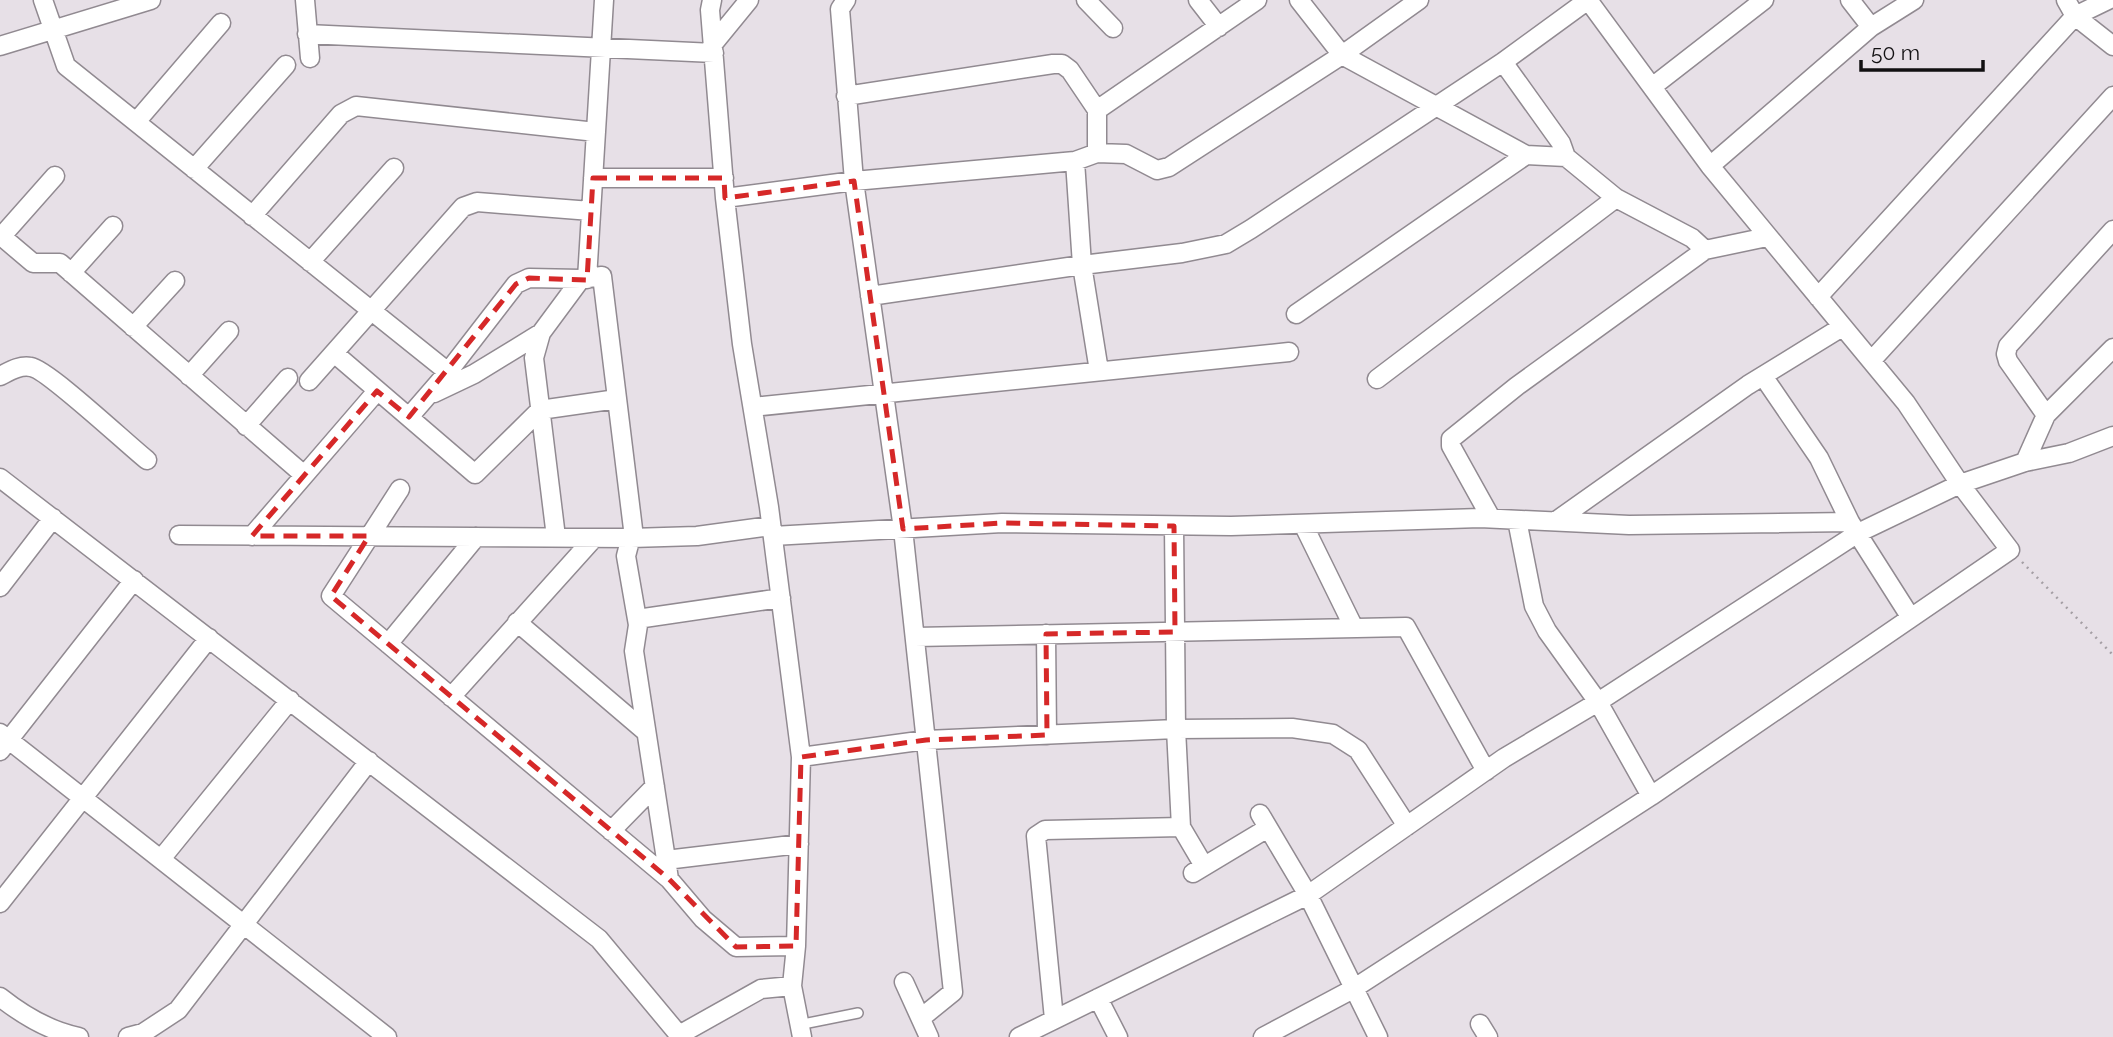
<svg xmlns="http://www.w3.org/2000/svg" width="2113" height="1037" viewBox="0 0 2113 1037" font-family="Raleway,sans-serif">
<rect width="100%" height="100%" fill="#e7e0e7"/>
<g fill="none" stroke-linecap="round" stroke-linejoin="round">
<defs>
<path id="lane" d="M 798,1025 L 858,1013"/>
<path id="street" d="M 43,0 L 66,66 L 448,372
M 305,0 L 310,58
M 712,0 L 710,10 L 725,198 L 742,344 L 769,507 L 801,757 L 796,946 L 792,986 L 802,1037
M 846,0 L 840,9 L 854,181 L 903,529 L 953,992 L 921,1018
M 1086,0 L 1113,28
M 1198,0 L 1219,27
M 1299,0 L 1342,55 L 1526,155 L 1566,157
M 1850,0 L 1871,27
M 2066,0 L 2075,16 L 2108,0
M 307,34 L 714,53
M 713,44 L 749,0
M 0,46 L 151,0
M 1503,62 L 1561,143 L 1566,157 L 1616,198 L 1692,238 L 1705,250
M 1652,87 L 1764,0
M 846,96 L 1053,64 L 1062,64 L 1070,70 L 1097,110 L 1097,153 L 1126,154 L 1157,170 L 1169,167 L 1342,55 L 1419,0
M 1097,110 L 1257,0
M 136,122 L 221,23
M 1075,161 L 1082,265 L 1099,371
M 1710,166 L 1871,27 L 1914,0
M 194,169 L 286,65
M 593,178 L 724,178
M 725,198 L 854,181 L 1075,161 L 1097,153
M 252,216 L 341,114 L 356,106 L 596,132
M 0,235 L 33,263 L 60,263 L 304,475
M 1,237 L 55,176
M 310,262 L 394,168
M 71,273 L 113,226
M 587,279 L 604,0
M 870,296 L 1082,265 L 1182,253 L 1226,244 L 1251,229 L 1503,62 L 1588,0
M 1818,297 L 2075,16 L 2113,46
M 1296,314 L 1526,155
M 133,327 L 175,281
M 334,353 L 475,474 L 540,410 L 617,399
M 1872,360 L 2113,96
M 0,376 C 10,371 19,365 31,367 C 47,369 128,445 147,460
M 189,376 L 229,331
M 1763,376 L 1819,458 L 1850,522
M 1377,379 L 1616,198
M 309,381 L 463,207 L 477,202 L 591,211
M 434,393 L 474,374 L 541,333
M 753,407 L 1289,352
M 2046,415 L 2008,361 L 2006,354 L 2008,346 L 2113,230
M 409,417 L 448,372 L 516,284 L 529,278 L 581,279
M 246,426 L 288,378
M 2025,462 L 2046,415 L 2113,348
M 0,478 L 599,939 L 679,1035 L 761,989 L 792,986
M 400,489 L 331,596 L 669,879
M 1491,518 L 1451,446 L 1451,439 L 1517,386 L 1705,250 L 1767,237
M 1517,520 L 1534,606 L 1547,631 L 1598,702 L 1651,796
M 1556,521 L 1748,385 L 1842,327
M 1303,524 L 1354,628
M 1174,526 L 1176,729 L 1181,827 L 1204,866
M 179,535 L 631,538 L 697,536 L 771,526
M 252,536 L 377,391
M 773,536 L 1002,523 L 1231,526 L 1480,518 L 1629,525 L 1850,522 L 1911,618
M 556,537 L 534,358 L 541,333 L 581,279 L 602,276 L 633,529 L 626,556 L 638,625 L 634,651 L 669,879 L 703,919 L 736,947 L 796,946
M 0,587 L 53,518
M 637,619 L 781,598
M 517,622 L 646,732
M 1046,634 L 1047,735
M 915,637 L 1406,627 L 1486,771
M 388,644 L 476,537
M 451,697 L 594,538
M 0,733 L 387,1037
M 0,751 L 134,580
M 801,757 L 926,740 L 1176,729 L 1292,728 L 1333,734 L 1358,750 L 1407,826
M 1260,814 L 1308,895 L 1378,1037
M 611,831 L 655,786
M 161,859 L 290,700
M 666,860 L 799,844
M 1193,873 L 1268,828
M 0,903 L 209,638
M 904,982 L 929,1037
M 0,997 C 24,1016 49,1031 79,1037
M 1098,998 L 1118,1037
M 1054,1019 L 1036,836 L 1045,830 L 1181,827
M 1480,1024 L 1488,1037
M 128,1037 L 143,1033 L 178,1010 L 369,761
M 1019,1037 L 1308,895 L 1504,758 L 1598,702 L 1858,533 L 1960,484 L 2025,462 L 2069,453 L 2113,436
M 1263,1037 L 1353,989 L 1651,796 L 2010,550 L 1960,484 L 1906,403 L 1710,166 L 1588,0"/>
</defs>
<use href="#lane" stroke="#918a91" stroke-width="12"/>
<use href="#street" stroke="#918a91" stroke-width="21"/>
<path stroke="#a49ea4" stroke-width="2.5" stroke-dasharray="2 5" stroke-linecap="butt" d="M 2022,562 L 2113,655"/>
<use href="#lane" stroke="#fff" stroke-width="9"/>
<use href="#street" stroke="#fff" stroke-width="18"/>
</g>
<path fill="none" stroke="#d62828" stroke-width="5" stroke-dasharray="14 9" stroke-linejoin="round" d="M 593,178 L 724,178 L 725,198 L 854,181 L 903,529 L 1002,523 L 1174,526 L 1175,632 L 1046,634 L 1047,735 L 926,740 L 801,757 L 796,946 L 736,947 L 669,879 L 331,596 L 369,536 L 252,536 L 377,391 L 409,417 L 516,284 L 529,278 L 587,280 Z"/>
<path d="M1861 60v10h122v-10" fill="none" stroke="#121012" stroke-width="3.5"/>
<text x="1871" y="60" font-size="21" fill="#121012" stroke="#e7e0e7" stroke-width="5" paint-order="stroke">50 m</text>
</svg>
